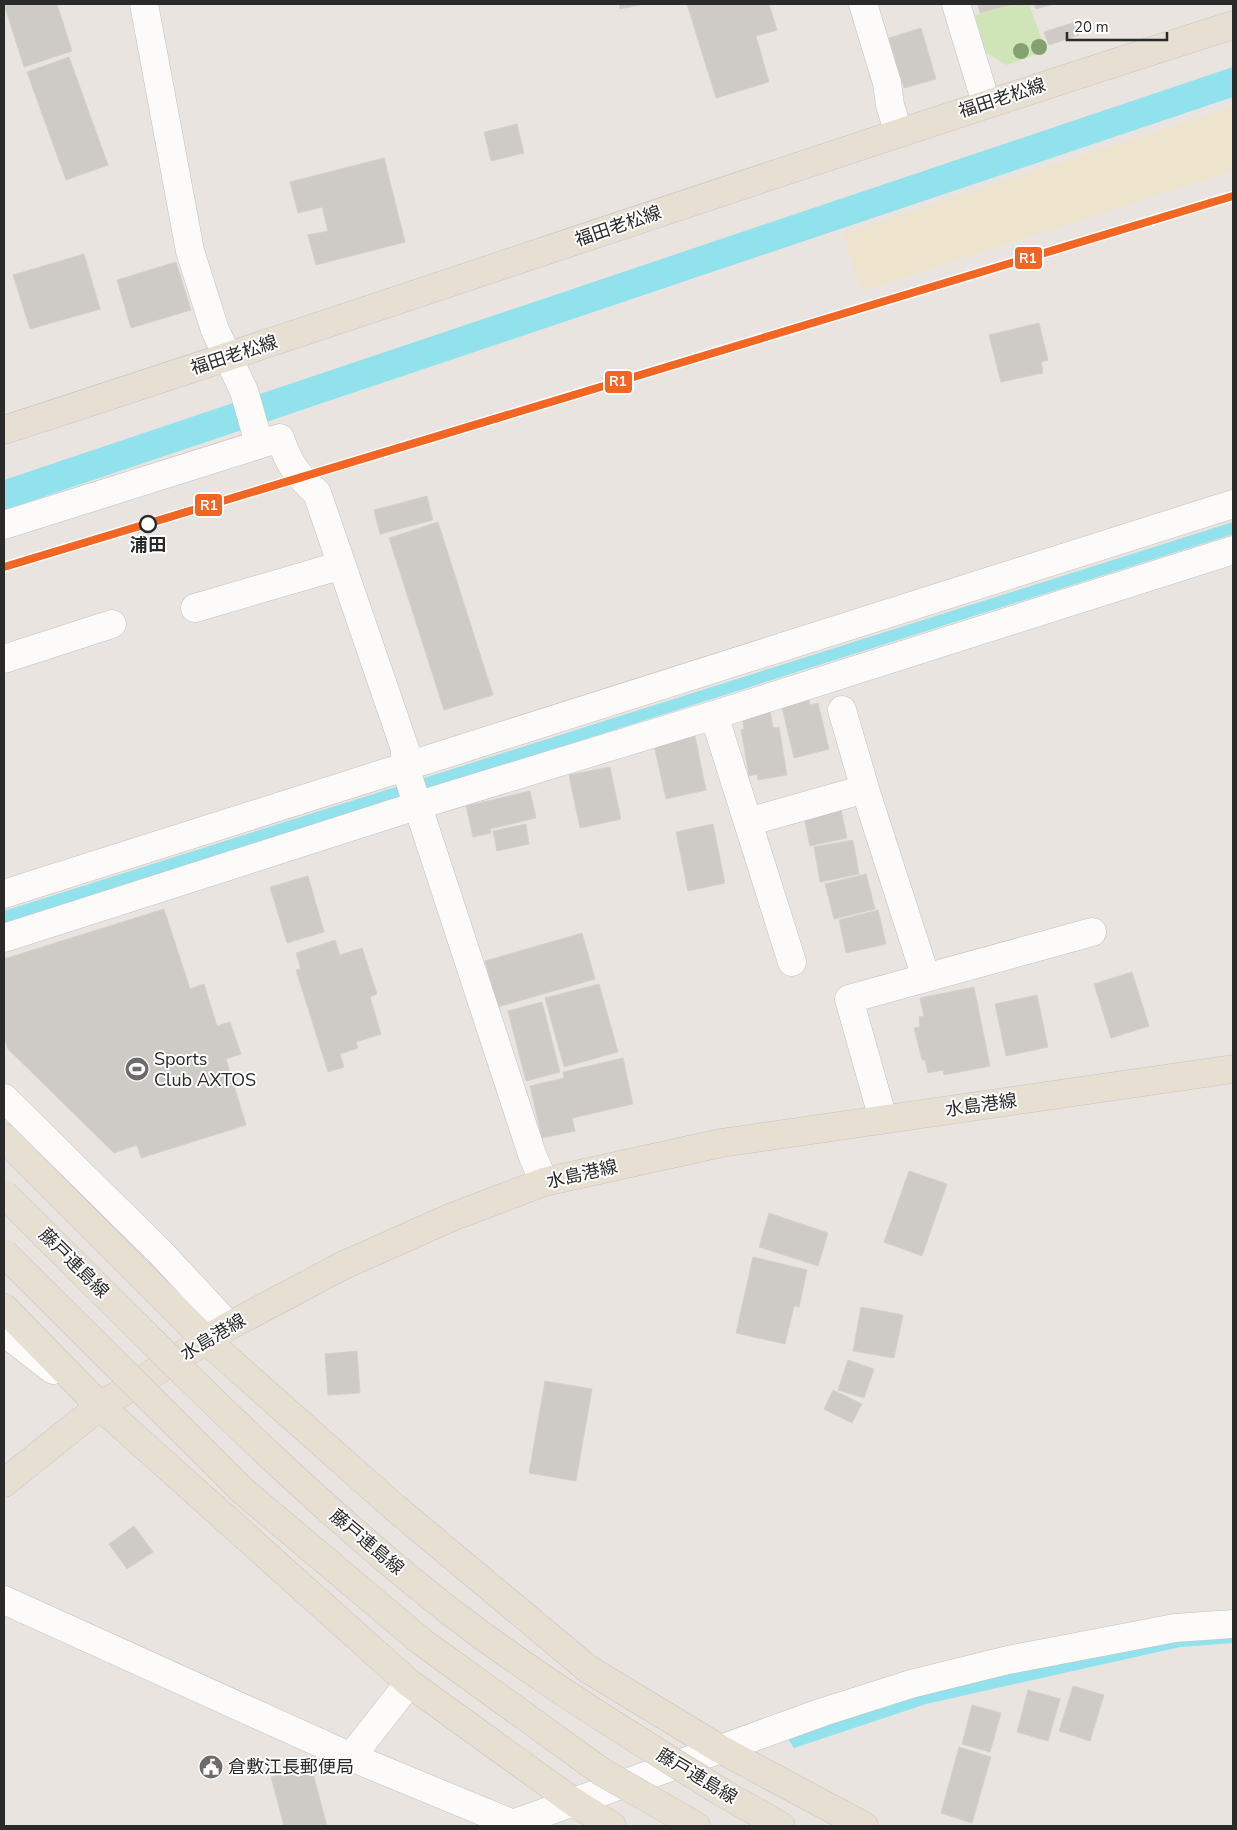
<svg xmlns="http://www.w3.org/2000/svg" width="1237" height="1830" viewBox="0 0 1237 1830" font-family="'Nunito Sans','Noto Sans JP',sans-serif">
<rect width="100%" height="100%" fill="#e9e4df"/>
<path fill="#d0e5b7" d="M 1019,4 L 1029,4 L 1046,51 L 1007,65 L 986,53 L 975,15 Z"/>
<path fill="#eee3cc" d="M 1233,106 L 1233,171 L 861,291 L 843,234 Z"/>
<path fill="#91e2ed" d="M 1233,67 L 1233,97 L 4,510 L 4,480 Z
M 1233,522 L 1233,534 L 4,923 L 4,911 Z
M 1233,1628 L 1233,1643 L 1180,1647 L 926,1704 L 794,1748 L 783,1731 L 913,1689 Z"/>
<path fill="#cecac6" stroke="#d4d0cb" d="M 4,4 L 57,4 L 72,51 L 24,67 Z
M 619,4 L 643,4 L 620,9 Z
M 687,4 L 769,4 L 777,30 L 756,36 L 769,82 L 716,98 Z
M 978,4 L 1015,4 L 980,13 Z
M 1034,4 L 1053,4 L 1036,9 Z
M 1075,22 L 1079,35 L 1049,45 L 1044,32 Z
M 921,28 L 936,79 L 904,88 L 889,38 Z
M 69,57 L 108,165 L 66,180 L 27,72 Z
M 517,124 L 524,153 L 491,161 L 484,132 Z
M 384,158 L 405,242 L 316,265 L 308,235 L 328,231 L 322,207 L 298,213 L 290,182 Z
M 84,254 L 100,309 L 30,329 L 13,275 Z
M 176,262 L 191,310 L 131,328 L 117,280 Z
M 1039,323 L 1048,360 L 1041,362 L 1043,373 L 1001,382 L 989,335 Z
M 427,496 L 433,520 L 380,534 L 374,510 Z
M 438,522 L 493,695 L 444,710 L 389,538 Z
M 808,697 L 810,705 L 818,703 L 829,749 L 794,758 L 781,703 Z
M 770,710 L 773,728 L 779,727 L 787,775 L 758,780 L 757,774 L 749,776 L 741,730 L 744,729 L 742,715 Z
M 695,736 L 706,790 L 666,799 L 654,745 Z
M 610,767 L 621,819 L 580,828 L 569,775 Z
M 530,791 L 536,818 L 490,829 L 491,833 L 473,837 L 466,806 Z
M 840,805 L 847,838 L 810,846 L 803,813 Z
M 526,824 L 529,844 L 497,851 L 493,831 Z
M 713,824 L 725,883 L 688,891 L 676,832 Z
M 853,840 L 859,874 L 820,882 L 814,847 Z
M 866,874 L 875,909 L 834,919 L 825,884 Z
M 308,876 L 324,932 L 287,943 L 270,887 Z
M 164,909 L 190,989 L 204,984 L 217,1026 L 230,1022 L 241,1054 L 226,1059 L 246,1125 L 141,1158 L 137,1145 L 114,1153 L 8,1049 L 4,1036 L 4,959 Z
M 878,910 L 886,944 L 846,953 L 839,920 Z
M 582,933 L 595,979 L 498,1007 L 485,961 Z
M 335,940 L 340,955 L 362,948 L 377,994 L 370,997 L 381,1034 L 356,1042 L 358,1048 L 340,1054 L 344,1067 L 328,1072 L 296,970 L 301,969 L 296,953 Z
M 1132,972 L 1149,1026 L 1111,1038 L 1094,984 Z
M 599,984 L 618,1052 L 564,1067 L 545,998 Z
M 974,987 L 990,1066 L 944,1075 L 943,1070 L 928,1073 L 925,1060 L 922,1060 L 914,1028 L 920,1027 L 919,1017 L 924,1016 L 920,998 Z
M 1037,995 L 1048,1047 L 1006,1056 L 995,1004 Z
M 542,1002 L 560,1072 L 526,1081 L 508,1011 Z
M 623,1058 L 633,1104 L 572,1118 L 575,1131 L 542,1138 L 530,1086 L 564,1078 L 563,1072 Z
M 909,1171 L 947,1184 L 922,1256 L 884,1242 Z
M 769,1213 L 828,1233 L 818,1266 L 759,1247 Z
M 753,1257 L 807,1270 L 799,1307 L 794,1306 L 785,1344 L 736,1333 Z
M 861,1307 L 903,1315 L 894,1358 L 853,1351 Z
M 357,1351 L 360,1393 L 328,1395 L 325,1354 Z
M 848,1360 L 874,1369 L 864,1398 L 838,1390 Z
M 545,1381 L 592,1389 L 576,1481 L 529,1473 Z
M 833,1390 L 862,1404 L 852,1423 L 824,1409 Z
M 134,1526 L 153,1552 L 127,1569 L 109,1544 Z
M 1073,1686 L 1104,1695 L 1090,1741 L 1059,1731 Z
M 1028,1690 L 1060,1699 L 1048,1741 L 1017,1732 Z
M 972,1705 L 1001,1713 L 990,1752 L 962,1744 Z
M 959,1747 L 991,1757 L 972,1823 L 941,1813 Z
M 311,1766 L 327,1826 L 284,1826 L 271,1777 Z"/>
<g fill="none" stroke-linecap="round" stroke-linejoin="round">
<defs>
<path id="minor" d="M 144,4 L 190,251 L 215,330 L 244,391 L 259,443
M 863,4 L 887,83 L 890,105 L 898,131
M 956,4 L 986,103
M 4,525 L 280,438 C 289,464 296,474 317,493 L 405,749 L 405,767 L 533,1157 L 544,1182
M 195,608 L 342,565
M 4,659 L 112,624
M 714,715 L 792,962
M 865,789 L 926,978
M 748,822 L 865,789 L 842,710
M 4,894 L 1233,504
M 4,938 L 419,805 L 714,715 L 1233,550
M 4,1098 L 160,1252 L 229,1326
M 883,1119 L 849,999 L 1092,932
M 4,1332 L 53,1370
M 4,1600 L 351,1757 L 518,1826
M 351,1757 L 409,1683
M 507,1826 L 823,1712 L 911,1684 L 1008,1660 L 1175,1628 L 1233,1624"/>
<path id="major" d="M 4,430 C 414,297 822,155 1233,25
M 4,1138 L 206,1340 L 394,1507 L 588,1669 L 720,1749 L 864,1826
M 4,1308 L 100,1406 L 409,1683 L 575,1803 L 612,1826
M 4,1483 L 100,1406 L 229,1326 L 342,1266 L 452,1217 L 544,1182 L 721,1143 L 1233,1069
M 723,1793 L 781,1826
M 677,1815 L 696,1826"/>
</defs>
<use href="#minor" stroke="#c2c1c1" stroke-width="29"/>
<use href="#major" stroke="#c4c3c1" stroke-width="29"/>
<use href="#minor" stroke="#fcfbfa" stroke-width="28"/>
<use href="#major" stroke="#e7dfd2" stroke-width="28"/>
<defs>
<path id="major-bridge" d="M 4,1194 C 149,1337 291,1487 452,1613 C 538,1679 631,1736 723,1793
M 4,1253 L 243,1491 L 422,1642 L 602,1772 L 677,1815"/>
</defs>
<use href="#major-bridge" stroke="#c4c3c1" stroke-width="29" stroke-linecap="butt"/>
<use href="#major-bridge" stroke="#e7dfd2" stroke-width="28"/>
<defs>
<path id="rail-1" d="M 4,567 L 1233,196"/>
</defs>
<use href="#rail-1" stroke="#fff" stroke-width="11"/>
<use href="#rail-1" stroke="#f26522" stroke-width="8"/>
</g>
<g fill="#85a171">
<circle cx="1039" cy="47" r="8"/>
<circle cx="1021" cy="51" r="8"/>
</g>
<defs>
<symbol id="stadium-disc" viewBox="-11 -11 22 22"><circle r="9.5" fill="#6d6b69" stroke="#fff"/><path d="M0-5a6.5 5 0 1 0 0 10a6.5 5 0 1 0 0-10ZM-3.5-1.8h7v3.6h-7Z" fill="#fff"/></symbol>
<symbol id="civic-disc" viewBox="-11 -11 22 22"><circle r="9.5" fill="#6d6b69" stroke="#fff"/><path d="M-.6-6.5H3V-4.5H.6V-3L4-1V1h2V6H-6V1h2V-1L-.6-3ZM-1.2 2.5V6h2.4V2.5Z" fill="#fff"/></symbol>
</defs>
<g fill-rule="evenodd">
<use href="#stadium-disc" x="123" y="1055" width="28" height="28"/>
<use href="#civic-disc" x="197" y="1753" width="28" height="28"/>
</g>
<circle fill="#fff" stroke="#2a2a2a" stroke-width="2.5" cx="148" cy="524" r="8"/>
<g text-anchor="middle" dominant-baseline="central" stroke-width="4" stroke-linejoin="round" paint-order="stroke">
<g font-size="18" fill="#2a2a2a" stroke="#fff">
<text transform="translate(1002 98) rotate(-18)">福田老松線</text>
<text transform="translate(618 226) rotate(-19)">福田老松線</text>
<text transform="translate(234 355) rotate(-18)">福田老松線</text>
<text transform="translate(981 1105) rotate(-8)">水島港線</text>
<text transform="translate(582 1174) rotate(-13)">水島港線</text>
<text transform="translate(74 1263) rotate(45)">藤戸連島線</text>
<text transform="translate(213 1337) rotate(-31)">水島港線</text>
<text transform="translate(367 1542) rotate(40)">藤戸連島線</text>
<text transform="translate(697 1776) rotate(31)">藤戸連島線</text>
</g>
<g font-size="18" font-weight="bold" fill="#2a2a2a" stroke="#fff">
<text x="148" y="545">浦田</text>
</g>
<g font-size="18" fill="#2a2a2a" stroke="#fff" text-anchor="start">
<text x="154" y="1059">Sports<tspan x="154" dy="21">Club AXTOS</tspan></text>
<text x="228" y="1767">倉敷江長郵便局</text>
</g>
</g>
<g stroke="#fff" stroke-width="2">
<rect x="1014" y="246" width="29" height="24" rx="5" fill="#f26522"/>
<rect x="604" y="370" width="29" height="24" rx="5" fill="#f26522"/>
<rect x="194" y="493" width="29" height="24" rx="5" fill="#f26522"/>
</g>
<g font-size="14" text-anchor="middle" font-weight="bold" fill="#fff">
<text x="1028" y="263">R1</text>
<text x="618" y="386">R1</text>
<text x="209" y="510">R1</text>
</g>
<rect width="1237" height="1830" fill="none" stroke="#2a2a2a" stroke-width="10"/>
<path d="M1067 32v8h100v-8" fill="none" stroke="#2a2a2a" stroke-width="2.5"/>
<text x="1074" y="32" font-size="15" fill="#2a2a2a" stroke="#ffffff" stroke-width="4" paint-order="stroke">20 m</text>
</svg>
